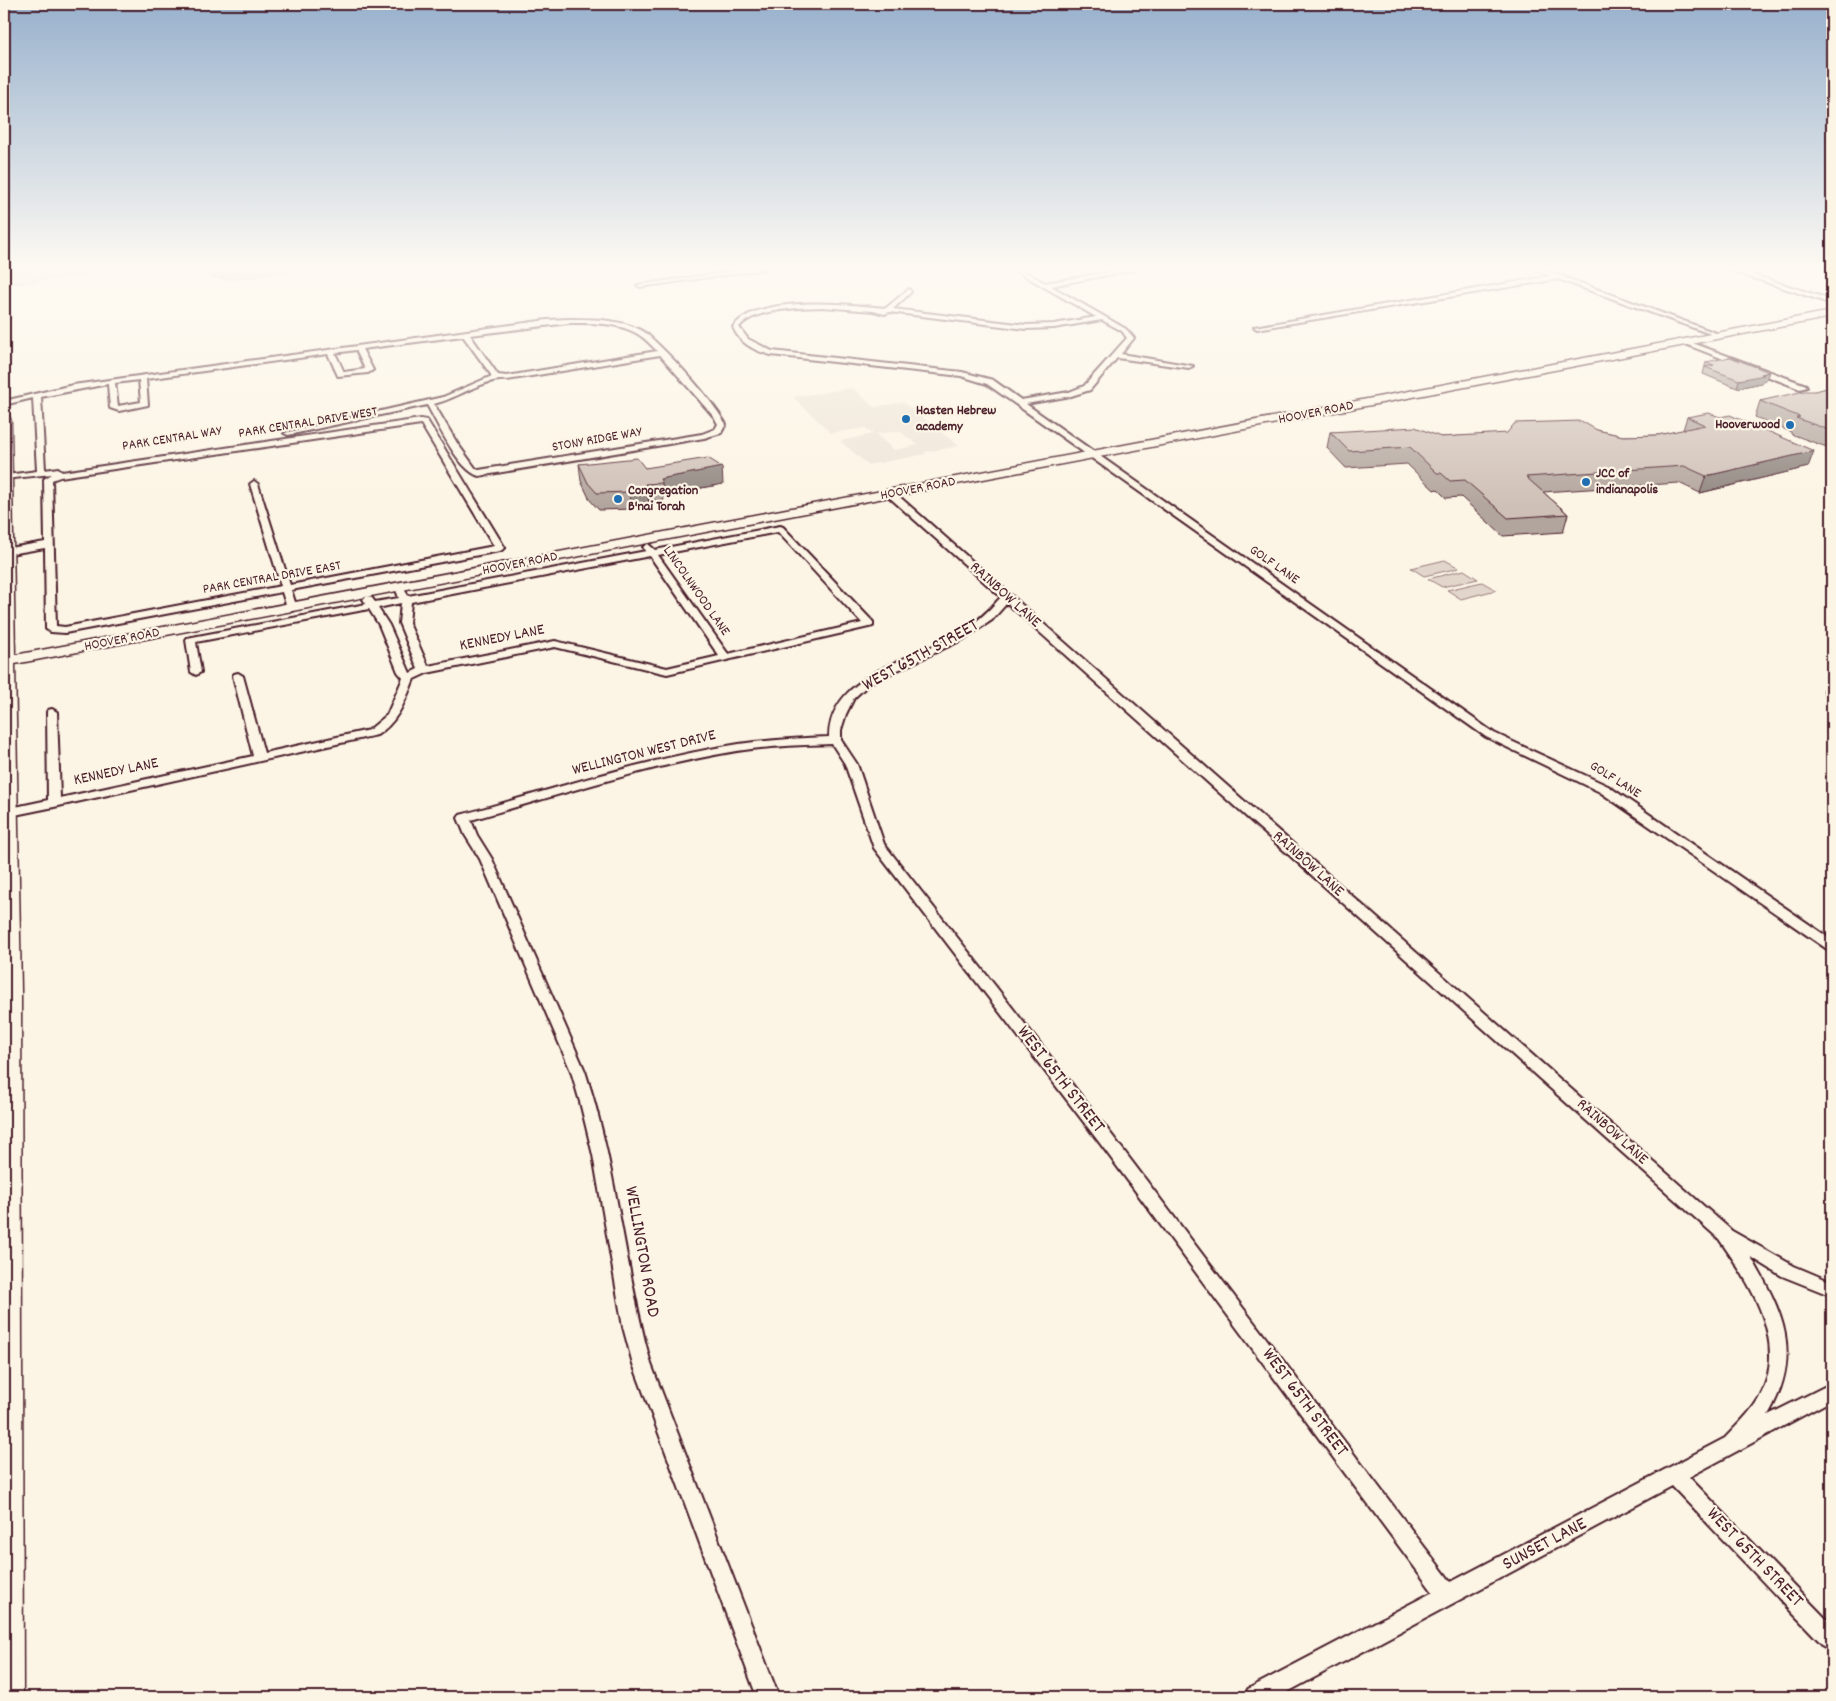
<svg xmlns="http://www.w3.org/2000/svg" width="1836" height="1701" viewBox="0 0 1836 1701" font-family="Dekko,sans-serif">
<rect width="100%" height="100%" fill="#fcf5e5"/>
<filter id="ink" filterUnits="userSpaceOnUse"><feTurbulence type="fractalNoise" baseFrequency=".02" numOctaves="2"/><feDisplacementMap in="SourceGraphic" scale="10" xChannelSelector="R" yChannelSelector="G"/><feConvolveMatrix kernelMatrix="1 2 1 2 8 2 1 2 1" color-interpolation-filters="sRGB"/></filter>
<g filter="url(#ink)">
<path fill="#eee5d7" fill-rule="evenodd" d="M 853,388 L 874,407 L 903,402 L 959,446 L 926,452 L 924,450 L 926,454 L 868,465 L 840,441 L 873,434 L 866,428 L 831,433 L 793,397 ZM 899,431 L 918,445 L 894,450 L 876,434 Z"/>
<path fill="#e2d5ca" stroke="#967a7a" d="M 7,269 L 119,269 L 4,285 Z
M 1445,560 L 1459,568 L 1424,576 L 1411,568 Z
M 1464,570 L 1478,579 L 1442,587 L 1428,579 Z
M 1482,582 L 1496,590 L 1461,599 L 1447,590 Z"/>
<path fill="#c0aca5" stroke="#917474" d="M 197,269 L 294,269 C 269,274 216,289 197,269 Z"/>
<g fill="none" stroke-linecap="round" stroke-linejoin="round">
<path stroke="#79575c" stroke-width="1" d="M 204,269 L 227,275 L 269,269"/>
<path stroke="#917474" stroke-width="2.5" d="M 4,272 L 46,269"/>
<defs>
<path id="street" d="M 751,269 L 766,269 L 640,287 L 637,285 Z
M 1013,269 L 1020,269 L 1045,283 L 1127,269 L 1139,269 L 1051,286 L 1126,329 L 1134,338 L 1121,354 L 1193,366 L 1189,368 L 1117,358 L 1090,390 L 1071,396 L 1026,404 L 1494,733 L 1608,786 L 1832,940 L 1832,950 L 1827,949 L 1600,792 L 1486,737 L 987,384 L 961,376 L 771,355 C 755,351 739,343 733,327 C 757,294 848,304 886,308 L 909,289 L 911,292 L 893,309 L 1026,325 L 1054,324 L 1096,317 ZM 822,307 L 873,311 L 885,314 L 889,312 L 1026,329 L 1054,328 L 1102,320 L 1122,331 L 1127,338 L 1084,386 L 1069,392 L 1021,400 L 993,380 L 962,372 L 772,351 L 748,339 L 739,327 C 755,308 799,308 822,307 Z
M 1534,269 L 1542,269 L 1724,336 L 1719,337 L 1558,279 L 1257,329 L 1254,327 L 1551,276 Z
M 1726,269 L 1735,269 L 1832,300 L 1832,304 Z
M 569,319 C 594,319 626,319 647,334 C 676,361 705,391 726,424 L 721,433 L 704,438 L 479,476 C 458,470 438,424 427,405 L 288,435 L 284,433 L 443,397 L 492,376 L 463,336 L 362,349 L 373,370 L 368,373 L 338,376 L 328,354 L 146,379 L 148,405 L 119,411 L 110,408 L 108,384 L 41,397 L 45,470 L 58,468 L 62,472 L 421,419 L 427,420 L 505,548 L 500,551 L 291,590 L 297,608 L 292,611 L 287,608 L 282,592 L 65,633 L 51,632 L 46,629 L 45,548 L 4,555 L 4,549 L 45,542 L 44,479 L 52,474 L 4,479 L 4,476 L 7,475 L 37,471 L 33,398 L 4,405 L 4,401 L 73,385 L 547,320 ZM 569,323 C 590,323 617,322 636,333 C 644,337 651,345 657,351 L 507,376 L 498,375 L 470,335 ZM 356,350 L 365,369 L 344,372 L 335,353 ZM 660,355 L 714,417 L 718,424 L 715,429 L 702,434 L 479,470 L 476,469 L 457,443 L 434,404 C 457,399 484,378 507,380 ZM 139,380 L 141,402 L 118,406 L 115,383 ZM 421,424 L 494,546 L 290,585 L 258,484 L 254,481 L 250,484 L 281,586 L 65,627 L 56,626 L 52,480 L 60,477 Z
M 1687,341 L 1806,385 L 1807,387 L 1800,389 L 1685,344 L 1684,343 Z
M 888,492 L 894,492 L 1732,1231 L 1794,1266 L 1832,1282 L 1832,1296 L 1782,1276 L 1751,1257 C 1784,1314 1803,1354 1768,1415 L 1832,1383 L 1832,1400 L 1689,1477 L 1832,1625 L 1832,1650 L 1825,1647 L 1672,1486 L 1278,1697 L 1245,1697 L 1248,1689 L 1433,1592 L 1099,1142 L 874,848 L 845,764 L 832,744 C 800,745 768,746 737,751 C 647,766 559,795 471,820 L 477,835 L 492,859 L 585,1071 C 617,1167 624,1267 651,1364 L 779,1697 L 757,1697 L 633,1364 L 623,1327 L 593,1155 L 580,1102 L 571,1071 L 480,859 L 465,835 L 458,818 L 460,815 C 552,790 644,759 739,744 C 769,740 799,738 829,737 C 830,675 911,660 954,636 C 973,626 987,613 1001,597 L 888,496 ZM 1007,603 L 1719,1239 C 1748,1281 1786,1336 1763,1390 C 1755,1409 1739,1423 1725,1438 L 1451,1582 L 1111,1134 L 884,844 L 857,764 L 841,740 L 841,730 L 846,714 L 854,698 L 870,683 L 962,640 L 992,620 Z
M 780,526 L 783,527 L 873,622 L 873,626 L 667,674 L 555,647 L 427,673 L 414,679 C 405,701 398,722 377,735 L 54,807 L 10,816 L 4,812 L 6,809 L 48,800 L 47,712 L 48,710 L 52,709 L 57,712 L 60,798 L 253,756 L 233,676 L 234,674 L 238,673 L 243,676 L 264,753 L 369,730 L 387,715 L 403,678 L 398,672 L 379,625 L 369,609 L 196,642 L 201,672 L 196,675 L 191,672 L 186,640 L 187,638 L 366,604 L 363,599 L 368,596 L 371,597 L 375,602 L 399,598 L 395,587 L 400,584 L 403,585 L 408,596 L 646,551 L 643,547 L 648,544 L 655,550 ZM 778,532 L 862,623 L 728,654 L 658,555 ZM 650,556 L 719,656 L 667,668 L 555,641 L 428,666 L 409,623 L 411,602 ZM 401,603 L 399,623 L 418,669 L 410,673 L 389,625 L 378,608 Z
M 1832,679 L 1832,700 L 1828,699 L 1825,691 L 1827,682 Z"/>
<path id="secondary" d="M 1832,311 L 1832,317 L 15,664 L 21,991 L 23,1697 L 4,1697 L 4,412 L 8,413 L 11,421 L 15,655 Z"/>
</defs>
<use href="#street" stroke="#4a1f2b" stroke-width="4"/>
<use href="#secondary" stroke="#4a1f2b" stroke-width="3"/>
<use href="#street" fill="#fcf5e5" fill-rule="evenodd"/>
<use href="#secondary" fill="#fcf5e5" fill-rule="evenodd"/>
</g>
<path fill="#b2a59d" stroke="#4a1f2b" d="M 1706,362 L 1769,372 L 1766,380 L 1763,381 L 1762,383 L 1737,388 L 1703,374 Z
M 1832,387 L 1832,449 L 1791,434 L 1791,432 L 1755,417 L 1760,401 L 1815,391 Z
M 1687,417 L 1808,467 L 1700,493 L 1679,483 L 1543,492 L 1568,514 L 1563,532 L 1503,536 L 1461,497 L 1446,498 L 1437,489 L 1434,490 L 1407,464 L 1346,468 L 1327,448 L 1330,432 L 1441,437 L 1597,430 L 1623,436 L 1658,435 L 1683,430 Z
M 579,464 L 645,468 L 723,484 L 663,495 L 664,500 L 649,501 L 649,505 L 632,509 L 599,510 L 590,500 L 581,481 Z"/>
<path fill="#918680" stroke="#4a1f2b" d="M 1769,372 L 1766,380 L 1763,381 L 1762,383 L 1737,388 L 1739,380 Z
M 1814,451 L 1808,467 L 1700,493 L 1706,476 Z
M 722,467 L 723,484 L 663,495 L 662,483 L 660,479 Z
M 647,488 L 649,505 L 632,509 L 630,492 Z"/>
<path fill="#cfc0b7" stroke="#4a1f2b" d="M 1730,357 L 1769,372 L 1761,374 L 1764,375 L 1739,380 L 1705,367 L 1714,365 L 1706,362 Z
M 1832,387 L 1832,431 L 1796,418 L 1800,417 L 1760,401 L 1804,391 L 1815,391 Z
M 1709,413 L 1720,417 L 1730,415 L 1814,451 L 1706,476 L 1684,466 L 1526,477 L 1568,514 L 1508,518 L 1465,480 L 1450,481 L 1441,473 L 1437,473 L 1410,447 L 1349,451 L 1330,432 L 1415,427 L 1441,437 L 1507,433 L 1515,423 L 1581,421 L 1597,430 L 1623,436 L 1658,435 L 1705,425 L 1687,417 Z
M 637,458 L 645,468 L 708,458 L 722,467 L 660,479 L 662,483 L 645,484 L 647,488 L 630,492 L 597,493 L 588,483 L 579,464 Z"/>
</g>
<linearGradient id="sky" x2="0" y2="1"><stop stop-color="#98b1cd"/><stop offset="0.53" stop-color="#fefaf3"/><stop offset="1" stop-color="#fefaf3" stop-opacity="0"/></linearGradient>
<rect width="1836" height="507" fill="url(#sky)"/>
<g fill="#1f6fb2" stroke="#fcf5e5" stroke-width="2">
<circle cx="906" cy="419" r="5"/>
<circle cx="1790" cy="425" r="5"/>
<circle cx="1586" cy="482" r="5"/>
<circle cx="618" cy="499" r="5"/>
</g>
<g text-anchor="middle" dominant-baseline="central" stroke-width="4.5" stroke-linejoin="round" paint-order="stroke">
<g font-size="14" font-weight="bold" fill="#4a1f2b" stroke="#fcf5e5" text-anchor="start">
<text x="916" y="411">Hasten Hebrew<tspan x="916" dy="16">academy</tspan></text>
<text x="1780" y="425" text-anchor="end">Hooverwood</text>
<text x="1596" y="474">JCC of<tspan x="1596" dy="16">indianapolis</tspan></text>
<text x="628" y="491">Congregation<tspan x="628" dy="16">B'nai Torah</tspan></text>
</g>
<g font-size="14" fill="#4a1f2b" stroke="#fcf5e5">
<text transform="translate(1316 413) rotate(-11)">HOOVER ROAD</text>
<text transform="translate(308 423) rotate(-9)">PARK CENTRAL DRIVE WEST</text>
<text transform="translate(172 439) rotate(-9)">PARK CENTRAL WAY</text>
<text transform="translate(597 440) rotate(-10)">STONY RIDGE WAY</text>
<text transform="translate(918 489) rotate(-11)">HOOVER ROAD</text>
<text transform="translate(520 564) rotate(-11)">HOOVER ROAD</text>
<text transform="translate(1274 565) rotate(35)">GOLF LANE</text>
<text transform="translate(272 578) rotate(-10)">PARK CENTRAL DRIVE EAST</text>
<text transform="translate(696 591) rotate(55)">LINCOLNWOOD LANE</text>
<text transform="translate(122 640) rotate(-11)">HOOVER ROAD</text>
<text transform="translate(1615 780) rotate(32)">GOLF LANE</text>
</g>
<g font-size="16" fill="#4a1f2b" stroke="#fcf5e5">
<text transform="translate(1005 595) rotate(42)">RAINBOW LANE</text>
<text transform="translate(502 638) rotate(-11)">KENNEDY LANE</text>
<text transform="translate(644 753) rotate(-14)">WELLINGTON WEST DRIVE</text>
<text transform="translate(116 772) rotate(-12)">KENNEDY LANE</text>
<text transform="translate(1308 864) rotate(42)">RAINBOW LANE</text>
<text transform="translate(1612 1132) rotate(42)">RAINBOW LANE</text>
</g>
<g font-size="19" fill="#4a1f2b" stroke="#fcf5e5">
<text transform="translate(921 656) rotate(-29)">WEST 65TH STREET</text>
<text transform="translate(1060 1080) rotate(52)">WEST 65TH STREET</text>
<text transform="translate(641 1252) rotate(80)">WELLINGTON ROAD</text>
<text transform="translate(1304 1403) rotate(53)">WEST 65TH STREET</text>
<text transform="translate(1545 1545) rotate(-28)">SUNSET LANE</text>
<text transform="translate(1754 1558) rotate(46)">WEST 65TH STREET</text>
</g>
</g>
<rect width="1836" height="1701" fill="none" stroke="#fcf5e5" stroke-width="20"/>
<rect x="10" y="10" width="1816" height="1681" fill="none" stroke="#4a1f2b" stroke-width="2" filter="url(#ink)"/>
</svg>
